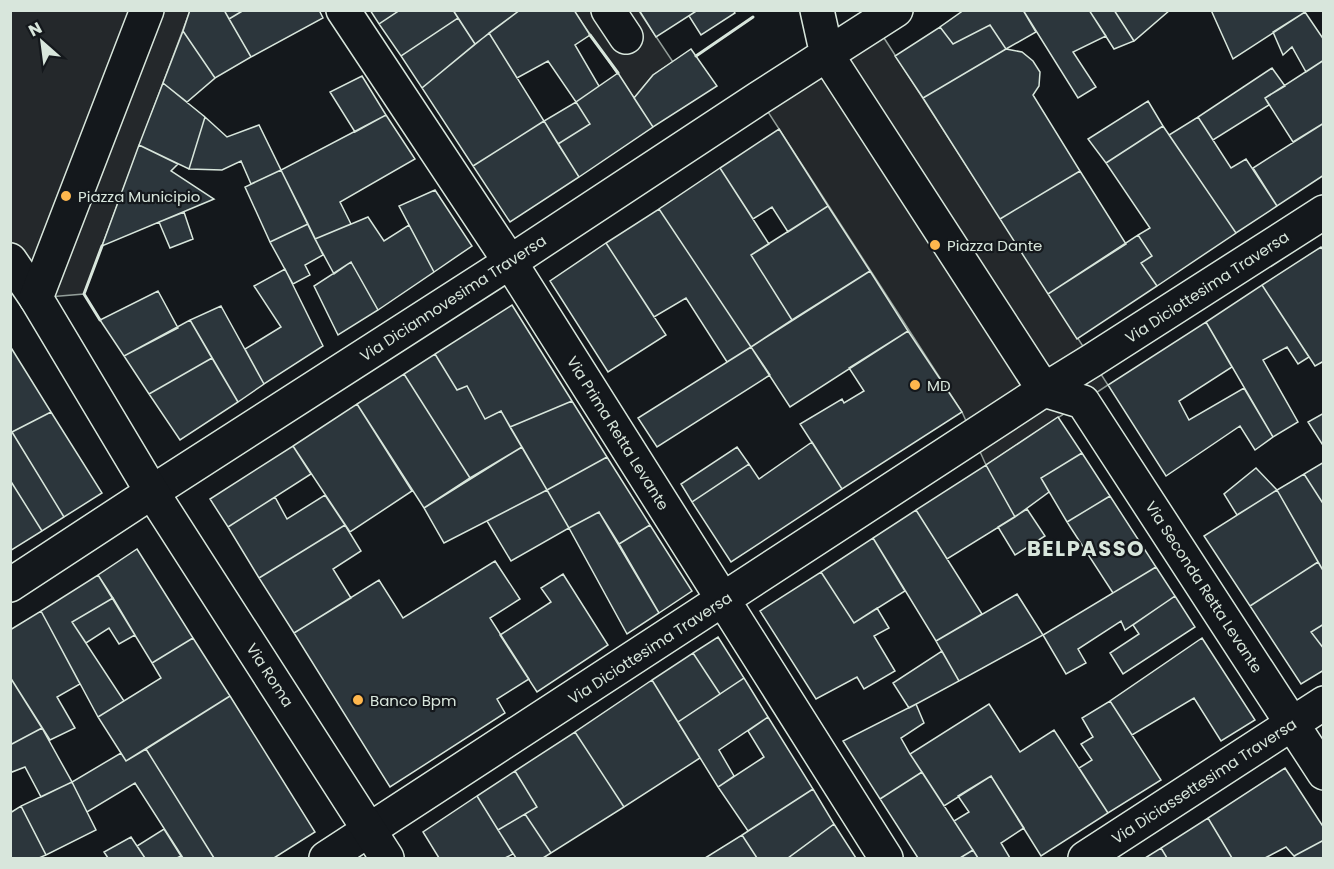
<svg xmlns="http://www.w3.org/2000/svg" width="1334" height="869" viewBox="0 0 1334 869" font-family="Poppins,sans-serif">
<rect width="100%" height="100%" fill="#14181c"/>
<path fill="#24282b" stroke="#939e99" stroke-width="1.5" d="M 10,11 L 190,11 L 84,294 L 36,298 L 11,286 Z
M 574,11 L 639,11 L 673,62 L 653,75 L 634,98 Z
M 875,24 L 1108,385 L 986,465 L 962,412 L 759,98 Z"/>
<path fill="#2c363c" stroke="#d8e6dc" stroke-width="1.5" d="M 190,10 L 224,10 L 251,57 L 215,78 L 183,31 Z
M 224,10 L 244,10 L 229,19 Z
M 244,10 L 319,10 L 323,18 L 251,57 L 229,19 Z
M 370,10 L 400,10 L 379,24 Z
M 400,10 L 453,10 L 458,18 L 401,56 L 379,24 Z
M 453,10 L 520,10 L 475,44 Z
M 520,10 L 574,10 L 590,35 L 575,45 L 599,86 L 576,102 L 548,61 L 517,78 L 489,33 Z
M 639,10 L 698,10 L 656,37 Z
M 698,10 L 733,10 L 735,13 L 701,35 L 689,16 Z
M 964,10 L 1023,10 L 1036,32 L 1006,49 L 990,25 L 953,44 L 940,27 Z
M 1023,10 L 1089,10 L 1106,36 L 1073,52 L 1096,87 L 1078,98 Z
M 1089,10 L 1114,10 L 1134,41 L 1114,49 Z
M 1114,10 L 1170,10 L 1134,41 Z
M 1211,10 L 1304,10 L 1305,12 L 1233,59 Z
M 1305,12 L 1324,40 L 1324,60 L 1306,72 L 1292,47 L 1283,55 L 1273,32 Z
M 458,18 L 475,44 L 422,88 L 401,56 Z
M 990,25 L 1006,49 L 923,98 L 895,56 L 940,27 L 953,44 Z
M 183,31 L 215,78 L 187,102 L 163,83 Z
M 489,33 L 544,121 L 473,166 L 422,88 Z
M 691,49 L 717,86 L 653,127 L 634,98 L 653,75 Z
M 1006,49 L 1022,52 L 1033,61 L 1040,72 L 1039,86 L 1033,95 L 1080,171 L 1000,219 L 923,98 Z
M 1324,60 L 1324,123 L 1293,142 L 1265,98 Z
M 1272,68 L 1285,86 L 1265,98 L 1269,105 L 1213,140 L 1198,117 Z
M 618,73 L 653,127 L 579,177 L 558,144 L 590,124 L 576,102 Z
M 362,76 L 386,115 L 355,132 L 330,92 Z
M 163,83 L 205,117 L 189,169 L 139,145 Z
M 1148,101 L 1163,126 L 1106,163 L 1088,139 Z
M 576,102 L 590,124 L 558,144 L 544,121 Z
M 386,115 L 415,159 L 340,202 L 351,224 L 315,239 L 281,170 Z
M 205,117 L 227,137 L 259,125 L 281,170 L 251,184 L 241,161 L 222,170 L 189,169 Z
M 1198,117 L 1231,168 L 1246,159 L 1277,206 L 1236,233 L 1169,135 Z
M 544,121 L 579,177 L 510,222 L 473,166 Z
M 1324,123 L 1324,175 L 1277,206 L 1253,168 Z
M 1163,126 L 1236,233 L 1157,286 L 1141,263 L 1152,256 L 1138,235 L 1150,228 L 1106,163 Z
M 779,129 L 828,206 L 788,232 L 772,207 L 753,219 L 720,168 Z
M 139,145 L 178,164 L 171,171 L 214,199 L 102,246 Z
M 720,168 L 769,244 L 751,255 L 792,320 L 751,347 L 659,209 Z
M 281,170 L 308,224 L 270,242 L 245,187 Z
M 1080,171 L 1126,244 L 1048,294 L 1000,219 Z
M 435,190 L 472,246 L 434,272 L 399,206 Z
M 828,206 L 870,271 L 792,320 L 751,255 Z
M 659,209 L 751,347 L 727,362 L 686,298 L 654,317 L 606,243 Z
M 184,212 L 193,239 L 170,248 L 159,222 Z
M 368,217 L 384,241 L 409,225 L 434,272 L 378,310 L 351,262 L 334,274 L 315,239 Z
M 308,224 L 323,255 L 305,265 L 310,275 L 293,284 L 270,242 Z
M 1138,235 L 1152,256 L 1141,263 L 1157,286 L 1077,339 L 1048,294 Z
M 606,243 L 666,335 L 608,372 L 550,281 Z
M 1321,247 L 1324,251 L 1324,361 L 1315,366 L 1262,285 Z
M 351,262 L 378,310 L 338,335 L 314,286 Z
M 285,269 L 323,346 L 264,384 L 245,349 L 281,327 L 254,286 Z
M 870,271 L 908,331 L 790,407 L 751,347 Z
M 1262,285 L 1309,357 L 1298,364 L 1287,347 L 1263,360 L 1298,422 L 1273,437 L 1206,322 Z
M 158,291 L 178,328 L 124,356 L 100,320 Z
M 512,305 L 572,401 L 510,427 L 501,411 L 485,419 L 467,386 L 457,390 L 435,354 Z
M 221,306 L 264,384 L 238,402 L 190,320 Z
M 190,320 L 212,358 L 149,394 L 124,356 Z
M 1206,322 L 1232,367 L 1179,401 L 1189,420 L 1244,388 L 1273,437 L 1255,450 L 1240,426 L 1166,476 L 1108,385 Z
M 908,331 L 962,412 L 842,489 L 800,424 L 842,399 L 844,403 L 864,391 L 849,368 Z
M 10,346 L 51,412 L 10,433 Z
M 751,347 L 770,375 L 657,447 L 638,418 Z
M 435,354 L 457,390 L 467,386 L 485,419 L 501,411 L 522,447 L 470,478 L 404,374 Z
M 212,358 L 238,402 L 180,440 L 149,394 Z
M 404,374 L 470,478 L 424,508 L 357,404 Z
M 572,401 L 607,457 L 547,490 L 510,427 Z
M 357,404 L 412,491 L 350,532 L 293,446 Z
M 51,412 L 102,493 L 64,517 L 12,432 Z
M 1324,413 L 1324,447 L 1308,422 Z
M 1058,417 L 1082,453 L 1041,478 L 1049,492 L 1015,517 L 986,465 Z
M 12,432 L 64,517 L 42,531 L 10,480 L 10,433 Z
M 812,442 L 842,489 L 731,562 L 692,502 L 749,464 L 759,479 Z
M 293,446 L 311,474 L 228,527 L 210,499 Z
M 522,447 L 547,490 L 444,543 L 424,508 Z
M 737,447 L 749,464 L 692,502 L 681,484 Z
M 1082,453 L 1110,496 L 1067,522 L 1041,478 Z
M 607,457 L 650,525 L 619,544 L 599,512 L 569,528 L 547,490 Z
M 1324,462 L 1324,505 L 1304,474 Z
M 986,465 L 1015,517 L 947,559 L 916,510 Z
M 1256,468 L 1277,490 L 1237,515 L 1224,494 Z
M 1304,474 L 1324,505 L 1324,572 L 1277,490 Z
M 10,480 L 42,531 L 10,551 Z
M 547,490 L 569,528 L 511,561 L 487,521 Z
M 1277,490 L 1318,562 L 1250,606 L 1204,536 Z
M 325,495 L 345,525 L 259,578 L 228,527 L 275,497 L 287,519 Z
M 1110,496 L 1156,567 L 1113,593 L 1067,522 Z
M 1027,509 L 1045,536 L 1015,555 L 998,527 Z
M 916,510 L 982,614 L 936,641 L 873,538 Z
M 599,512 L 659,613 L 627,634 L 569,528 Z
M 345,525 L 361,551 L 333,569 L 351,598 L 294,633 L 259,578 Z
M 650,525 L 692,591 L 659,613 L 619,544 Z
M 873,538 L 905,591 L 854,623 L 821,572 Z
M 137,549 L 193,638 L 152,663 L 98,575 Z
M 495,561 L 520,599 L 490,618 L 529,679 L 497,699 L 505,713 L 390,787 L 294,633 L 379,580 L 403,618 Z
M 1318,562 L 1324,572 L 1324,624 L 1311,632 L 1324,649 L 1324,670 L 1301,684 L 1250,606 Z
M 1156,567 L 1175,596 L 1125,630 L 1121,621 L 1078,649 L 1086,663 L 1066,674 L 1043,635 Z
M 821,572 L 854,623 L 877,608 L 889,628 L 874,636 L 895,671 L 864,689 L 857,677 L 816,699 L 760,611 Z
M 563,574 L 608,645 L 537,692 L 500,635 L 551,602 L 541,588 Z
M 98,575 L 113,598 L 72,622 L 124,701 L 98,717 L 41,611 Z
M 1017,594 L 1043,635 L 959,681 L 936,641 Z
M 1175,596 L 1195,627 L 1123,674 L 1110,653 L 1139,634 L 1133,625 Z
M 113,598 L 135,635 L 119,644 L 109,628 L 86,643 L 72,622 Z
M 41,611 L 80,684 L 57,697 L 75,728 L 50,740 L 10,677 L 10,630 Z
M 1324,624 L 1324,649 L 1311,632 Z
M 718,637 L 744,678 L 720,694 L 693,653 Z
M 193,638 L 230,696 L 126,761 L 98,717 L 161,678 L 152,663 Z
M 1202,638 L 1255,720 L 1221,741 L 1194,698 L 1132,735 L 1110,701 Z
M 942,651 L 959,681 L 909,708 L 893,683 Z
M 693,653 L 720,694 L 678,722 L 652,680 Z
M 10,677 L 42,728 L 10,745 Z
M 744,678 L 768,717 L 719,750 L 734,776 L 718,787 L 678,722 Z
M 652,680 L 700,758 L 624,807 L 575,732 Z
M 230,696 L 315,832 L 274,858 L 214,858 L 146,749 Z
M 1110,701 L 1161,780 L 1108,813 L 1079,768 L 1092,760 L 1081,744 L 1093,737 L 1082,718 Z
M 916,704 L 924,723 L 901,738 L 910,754 L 922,772 L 880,799 L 843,741 Z
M 989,704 L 1020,752 L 1054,730 L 1108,813 L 1041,856 L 991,776 L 944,806 L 910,754 Z
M 768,717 L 813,789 L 748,831 L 718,787 L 764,757 L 748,731 Z
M 42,728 L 72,782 L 41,797 L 25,767 L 12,772 L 10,770 L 10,745 Z
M 575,732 L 624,807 L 551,853 L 525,814 L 537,807 L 515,771 Z
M 146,749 L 214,858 L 183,858 L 135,783 L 87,812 L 72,782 L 121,753 L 126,761 Z
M 1285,768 L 1324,828 L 1324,840 L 1294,856 L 1286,847 L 1265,858 L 1232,858 L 1208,818 Z
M 515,771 L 537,807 L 498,830 L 477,796 Z
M 922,772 L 973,850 L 960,858 L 918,858 L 880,799 Z
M 991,776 L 1024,828 L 1001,843 L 1010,858 L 978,858 L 954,821 L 969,812 L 958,796 Z
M 72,782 L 96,830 L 46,855 L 21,806 Z
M 813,789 L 834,824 L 788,858 L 757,858 L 742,835 Z
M 477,796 L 513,854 L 505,858 L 439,858 L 423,832 Z
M 21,806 L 46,855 L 39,858 L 10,858 L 10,813 Z
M 525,814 L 551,853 L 543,858 L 516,858 L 498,830 Z
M 1208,818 L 1232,858 L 1167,858 L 1161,848 Z
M 834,824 L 856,858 L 788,858 Z
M 164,829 L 181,856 L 177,858 L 145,858 L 137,846 Z
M 742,835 L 757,858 L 705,858 Z
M 131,837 L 145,858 L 108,858 L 104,852 Z
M 1324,840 L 1324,858 L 1296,858 L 1294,856 Z
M 1161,848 L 1167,858 L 1145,858 Z
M 973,850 L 978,858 L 960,858 Z"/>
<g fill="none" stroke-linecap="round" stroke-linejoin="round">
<defs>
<path id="street" d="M 343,10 L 510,262 L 886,858
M 608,10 L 626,37
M 817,10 L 827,55 L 1044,390 L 1083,402 L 1324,773
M 10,260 L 36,298
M 152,492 L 510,262 L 759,98 L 896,10
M 326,858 L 1044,390 L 1091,361 L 1324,212
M 1085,858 L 1324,703"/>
<path id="secondary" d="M 147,10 L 36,298 L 152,492 L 387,858
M 10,585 L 152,492"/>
</defs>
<use href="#street" stroke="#d8e6dc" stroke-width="36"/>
<use href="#secondary" stroke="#d8e6dc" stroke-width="36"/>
<use href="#street" stroke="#14181c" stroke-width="33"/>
<use href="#secondary" stroke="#14181c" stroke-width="33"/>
<path stroke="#d8e6dc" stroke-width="3" d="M 590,35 L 618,73
M 696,56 L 753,17
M 100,320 L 84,294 L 102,246"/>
</g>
<g fill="#ffb74d" stroke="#14181c" stroke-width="2">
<circle cx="66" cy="196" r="6"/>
<circle cx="935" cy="245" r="6"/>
<circle cx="915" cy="385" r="6"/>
<circle cx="358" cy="700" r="6"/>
</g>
<g text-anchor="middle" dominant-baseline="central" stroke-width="4.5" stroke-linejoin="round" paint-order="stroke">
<g font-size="15" fill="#d8e6dc" stroke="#14181c" text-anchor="start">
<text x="78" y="196">Piazza Municipio</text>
<text x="947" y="245">Piazza Dante</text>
<text x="927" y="385">MD</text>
<text x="370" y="700">Banco Bpm</text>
</g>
<g font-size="15" fill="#d8e6dc" stroke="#14181c">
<text transform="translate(1207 287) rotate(-33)">Via Diciottesima Traversa</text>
<text transform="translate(453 298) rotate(-33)">Via Diciannovesima Traversa</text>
<text transform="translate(618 433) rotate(58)">Via Prima Retta Levante</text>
<text transform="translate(1204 587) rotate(57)">Via Seconda Retta Levante</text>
<text transform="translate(650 648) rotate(-33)">Via Diciottesima Traversa</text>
<text transform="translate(270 675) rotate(57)">Via Roma</text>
<text transform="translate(1204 781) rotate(-33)">Via Diciassettesima Traversa</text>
</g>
<g font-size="21" font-weight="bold" letter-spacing="1.5" fill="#d8e6dc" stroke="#14181c">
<text x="1086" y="548">BELPASSO</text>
</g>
</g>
<rect width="1334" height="869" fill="none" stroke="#d8e6dc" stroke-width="24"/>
<g transform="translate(42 42) rotate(332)" stroke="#14181c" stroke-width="4.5" paint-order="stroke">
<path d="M0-4.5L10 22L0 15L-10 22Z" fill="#d8e6dc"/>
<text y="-9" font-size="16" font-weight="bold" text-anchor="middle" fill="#d8e6dc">N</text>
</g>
</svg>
